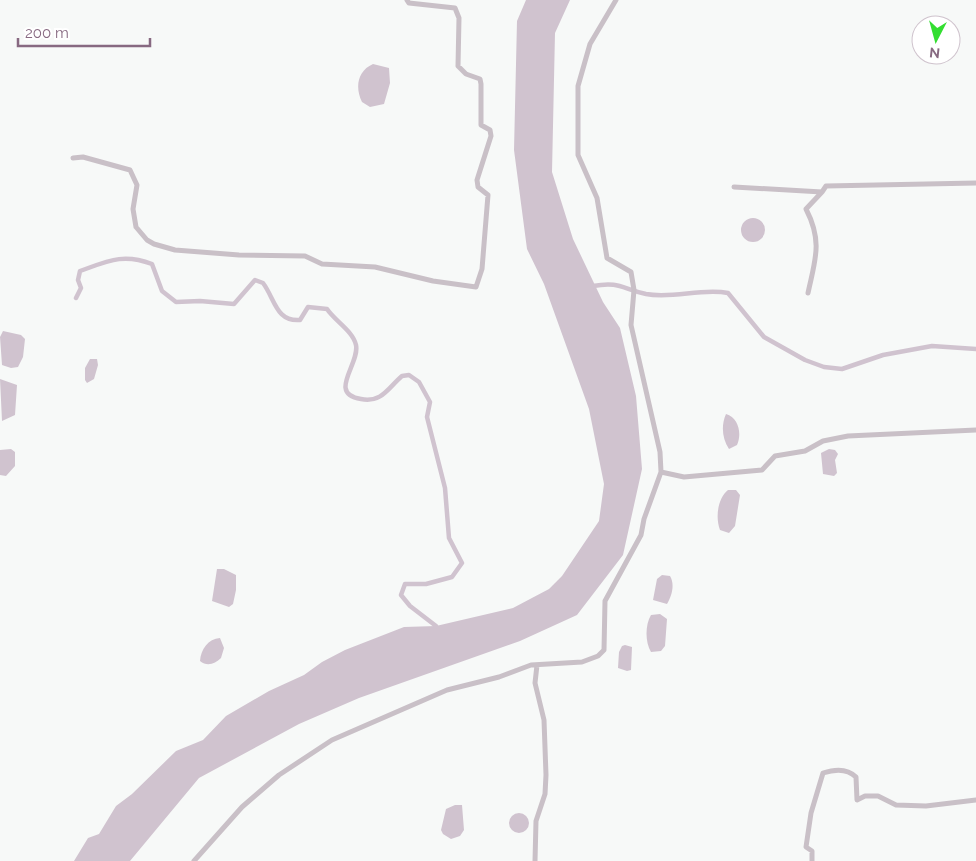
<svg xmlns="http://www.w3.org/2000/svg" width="976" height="861" viewBox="0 0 976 861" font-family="Raleway,sans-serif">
<rect width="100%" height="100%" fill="#f7f9f8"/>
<path fill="#d0c3cf" d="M 526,0 L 570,0 L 555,33 L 552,172 L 573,239 L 603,302 L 620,328 L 636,396 L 642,469 L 623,555 L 577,615 L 520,641 L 359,698 L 299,724 L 199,778 L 130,861 L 74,861 L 88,838 L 99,834 L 116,806 L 132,794 L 176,751 L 203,740 L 226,716 L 269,691 L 304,675 L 322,662 L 345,650 L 404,627 L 436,626 L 513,608 L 549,589 L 562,576 L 599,521 L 604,484 L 589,409 L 544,284 L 527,249 L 514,150 L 517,21 Z
M 373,64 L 389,68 L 390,83 L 384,104 L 370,107 L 362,102 C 355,88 357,71 373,64 Z
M741 230a12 12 0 1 1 24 0a12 12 0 1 1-24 0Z
M 3,331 L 21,335 L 25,339 L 23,357 L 18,367 L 11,368 L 2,365 L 0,337 Z
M 90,359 L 97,359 L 98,365 L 94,379 L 87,383 L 85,380 L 85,368 Z
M 0,379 L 17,385 L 15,415 L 2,421 Z
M 726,414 C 739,418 742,434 737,445 L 729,449 C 722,439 721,425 726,414 Z
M 11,449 L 15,452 L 15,466 L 6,476 L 0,475 L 0,450 Z
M 829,449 L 835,450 L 838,454 L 835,460 L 837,473 L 834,476 L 823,474 L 821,453 Z
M 728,490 L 736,490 L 740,495 L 735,526 L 729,533 L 720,530 C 715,517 718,498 728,490 Z
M 217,569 L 224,569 L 236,575 L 236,590 L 233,604 L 229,607 L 212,601 Z
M 662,575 L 670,576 C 675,584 672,596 667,604 L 653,600 L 657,579 Z
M 660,614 L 667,619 L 665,646 L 661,651 L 651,652 C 645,642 645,625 651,615 Z
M 220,638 L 224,648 L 221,658 C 215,664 207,667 200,661 C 201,649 208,639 220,638 Z
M 625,645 L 632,647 L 631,670 L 627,671 L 618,668 L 619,652 L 622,646 Z
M 455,805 L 462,805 L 464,830 L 460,836 L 451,839 L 443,834 L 441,830 L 446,809 Z
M509 823a10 10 0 1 1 20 0a10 10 0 1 1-20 0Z"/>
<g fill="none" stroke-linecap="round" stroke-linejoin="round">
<path stroke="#d0c3cf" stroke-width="4.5" d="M 593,286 C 620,281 622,289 646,294 C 673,299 701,288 728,293 L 764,337 L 805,360 L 824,367 L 842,369 L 883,355 L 932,346 L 976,349
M 76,298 L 81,288 L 78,280 L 80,271 C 108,261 123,253 152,264 L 162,291 L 176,302 L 200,301 L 234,304 L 255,280 L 263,283 C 275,299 276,322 300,320 L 308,307 L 327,309 C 335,321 353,331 356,345 C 360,364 327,394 361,399 C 382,403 388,388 402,376 L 409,375 L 419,382 L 430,402 L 427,417 L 445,488 L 449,538 L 462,563 L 452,577 L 426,584 L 405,584 L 401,595 L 410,606 L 436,626"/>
<path stroke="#c9c0c7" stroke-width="5" d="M 73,158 L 83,157 L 130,170 L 137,185 L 133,209 L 136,227 L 147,240 L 154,244 L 175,250 L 239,255 L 305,256 L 322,264 L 375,267 L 433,281 L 476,287 L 482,269 L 488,195 L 478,187 L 477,180 L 491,136 L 490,130 L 481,125 L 481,84 L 480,79 L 466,74 L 458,66 L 459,18 L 455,8 L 409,3 L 407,0
M 734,187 L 822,192 L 826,186 L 976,183
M 808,293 C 815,260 823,242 806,209 L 822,192
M 661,472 L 684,477 L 762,470 L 775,456 L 805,451 L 823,441 L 848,436 L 976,430
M 194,861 L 242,807 L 279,775 L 332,740 L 447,690 L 499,677 L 531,665 L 582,662 L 598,656 L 604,650 L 605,601 L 641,535 L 644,519 L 661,472 L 660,452 L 631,325 L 634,290 L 631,272 L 607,258 L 597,198 L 578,155 L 578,86 L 590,44 L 616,0
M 535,861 L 536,821 L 545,794 L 546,775 L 544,720 L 535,683 L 537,665
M 812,861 L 812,851 L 806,847 L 811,813 L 823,773 C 835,769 847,768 856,777 L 857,800 L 865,796 L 878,796 L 896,805 L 926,806 L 976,800"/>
</g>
<g transform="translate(936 40) rotate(186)"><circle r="24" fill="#ffffff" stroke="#cfc3cd"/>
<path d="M0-4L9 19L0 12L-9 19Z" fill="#33de31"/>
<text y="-8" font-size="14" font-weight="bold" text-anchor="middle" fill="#876981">N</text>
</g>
<path d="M18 38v8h132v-8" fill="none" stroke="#876981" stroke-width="2.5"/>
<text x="25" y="38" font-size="15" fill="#876981" stroke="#ffffff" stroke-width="4" paint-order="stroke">200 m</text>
</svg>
